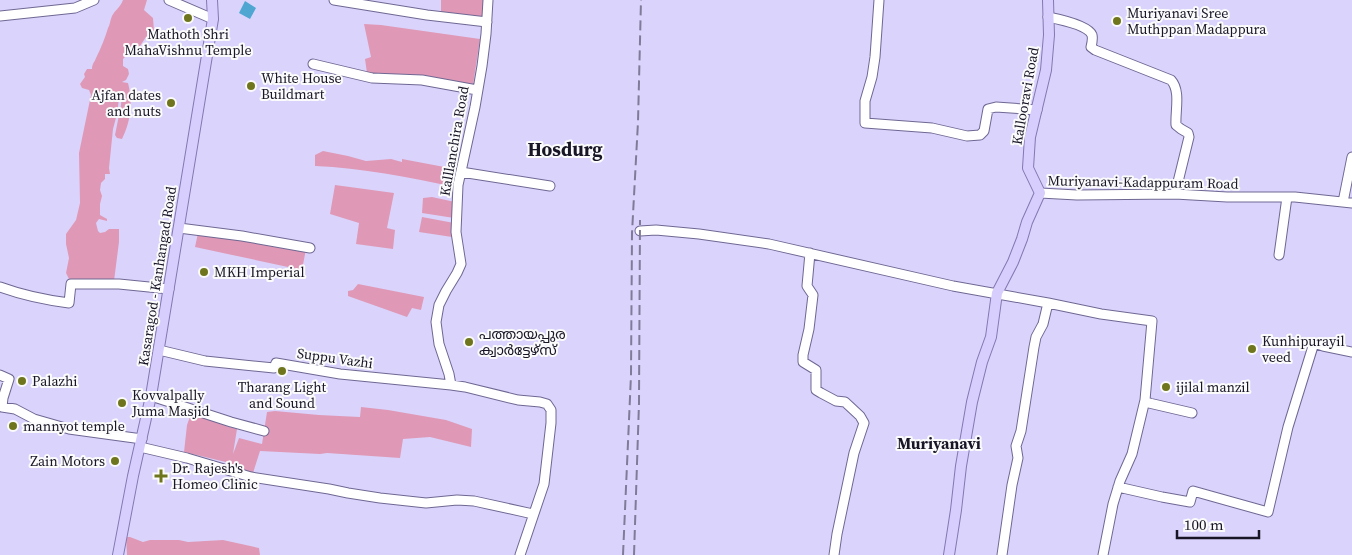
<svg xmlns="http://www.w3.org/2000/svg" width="1352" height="555" viewBox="0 0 1352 555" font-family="'Source Serif 4','Noto Sans Malayalam',serif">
<rect width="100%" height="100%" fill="#dad4fc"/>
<path fill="#df99b6" d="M 123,0 L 147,0 L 144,10 L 153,18 L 154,31 L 146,37 L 140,46 L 131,51 L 123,59 L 123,66 L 128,69 L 129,74 L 126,80 L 122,82 L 128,83 C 133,102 131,121 122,139 L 117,138 L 115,135 L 121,105 L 122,92 L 120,91 L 117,114 L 113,129 L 109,168 L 110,174 L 105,174 L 105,179 L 101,183 L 100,190 L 102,196 L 100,204 L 100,215 L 107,219 L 107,221 L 99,219 L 96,223 L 98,231 L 100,233 L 105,232 L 109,229 L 119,229 L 119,242 L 114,281 L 70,281 L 66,273 L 69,258 L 66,244 L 66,234 L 76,220 L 80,203 L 79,153 L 91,95 L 89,90 L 82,88 L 80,84 L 85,77 L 84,74 L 87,69 L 92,69 C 92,64 94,63 96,58 C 101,48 105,38 108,28 C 110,25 110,20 112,16 C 115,10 120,8 123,0 Z
M 441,0 L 484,0 L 482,19 L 441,14 Z
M 364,24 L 381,25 L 480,39 L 473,85 L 428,78 L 367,73 L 365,59 L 371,57 Z
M 323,151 L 348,156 L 366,161 L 391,159 L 402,162 L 402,159 L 455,169 L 454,187 C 408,177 362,168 315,166 L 315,155 Z
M 335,185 L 394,193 L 387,228 L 395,230 L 393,249 L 356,244 L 359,223 L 330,214 Z
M 432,197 L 455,202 L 454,218 L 422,213 L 423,198 Z
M 422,217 L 454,223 L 452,237 L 419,232 Z
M 198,233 L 306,249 L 302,270 L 195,247 Z
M 358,284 L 424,297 L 421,310 L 412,308 L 407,317 L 348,296 L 348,291 L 353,290 Z
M 361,407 L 388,410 L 446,420 L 472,429 L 471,447 L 430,437 L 403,439 L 400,458 L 327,453 L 320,454 L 260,451 L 253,473 L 229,467 L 230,463 L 184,452 L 187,425 L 191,414 L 194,412 L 226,422 L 226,426 L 237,429 L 233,454 L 239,438 L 262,444 L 267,412 L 275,411 L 319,415 L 360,417 Z
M 126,537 L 130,537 L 143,542 L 150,540 L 179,540 L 188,542 L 223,540 L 259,548 L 260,555 L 127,555 Z"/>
<path fill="#4ea6d1" d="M 245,1 L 256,8 L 250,19 L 239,13 Z"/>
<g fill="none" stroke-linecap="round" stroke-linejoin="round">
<defs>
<path id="minor" d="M 169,0 L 213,19
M 334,0 L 427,15 L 487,22
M 488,0 L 486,34 L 482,66 L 475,107 L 458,185 L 456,232 L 461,264 L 457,273 L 446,291 L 439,305 L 436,322 L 439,344 L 449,374 L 451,385 L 465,387 L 518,400 L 540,402 L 547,404 L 551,410 L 551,423 L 544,484 L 520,555
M 879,0 L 875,57 L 872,77 L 865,101 L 865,123 L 932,128 L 967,136 L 980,135 L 984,131 L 988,109 L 996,107 L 1037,110
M 0,16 L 75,8 L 94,0
M 1048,17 C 1058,19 1088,25 1092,35 C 1093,39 1092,43 1091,47 L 1095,50 L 1171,80 C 1181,91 1175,111 1176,125 L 1181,129 L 1188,133 L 1189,137 L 1175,194
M 313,64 L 372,78 L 422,80 L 477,90
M 461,172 L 550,186
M 1040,193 L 1077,195 L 1175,194 L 1227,197 L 1295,197 L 1352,203
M 1343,202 L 1352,157
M 179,228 L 242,236 L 310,248
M 640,231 L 656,230 L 699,234 L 769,244 L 953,286 L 1048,303 L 1043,324 L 1036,337 L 1034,347 L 1021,431 L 1016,446 L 1018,458 L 1012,485 L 1002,555
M 810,253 L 807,286 L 813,295 L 809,329 L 803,355 L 803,362 L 816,370 L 816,390 L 821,393 L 836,401 L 845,402 L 860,416 L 864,423 L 854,453 L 837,534 L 834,555
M 1279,255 L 1287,197
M 0,287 C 22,295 45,300 69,303 L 71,284 L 119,284 L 169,289
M 1048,303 L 1101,314 L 1152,321 L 1145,400 L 1149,403 L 1192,413
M 159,350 L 205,361 L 274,368 L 276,363 L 340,374 L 451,385
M 0,375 L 9,379 L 3,398 L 2,407 L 15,409 L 34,419 L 69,429 L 142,439
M 151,396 L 231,422 L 264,431
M 140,447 L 187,458 L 251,477 L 329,489 L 348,493 L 380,498 L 426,503 L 457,500 L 474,501 L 533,514
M 1118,487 L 1162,497 L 1190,502 L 1193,491 L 1268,512 L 1288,427 L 1314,343 L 1323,346 L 1352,352
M 1103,555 L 1113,504 L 1120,481 L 1132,454 L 1145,400"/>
<path id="major" d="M 118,555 L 133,476 L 151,396 L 213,19 L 212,0
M 949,555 L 956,510 L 961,466 L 972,402 L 982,362 L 991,337 L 997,293 L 1013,262 L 1022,239 L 1027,222 L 1040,193 L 1028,168 L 1030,137 L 1046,70 L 1049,35 L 1048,0"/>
</defs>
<use href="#minor" stroke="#6f6793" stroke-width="11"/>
<use href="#major" stroke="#8378b0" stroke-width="12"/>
<use href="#minor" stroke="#fff" stroke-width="9"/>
<use href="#major" stroke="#d7cefd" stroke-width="10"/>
<path stroke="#807b98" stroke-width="2" stroke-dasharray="10 5" stroke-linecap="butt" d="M 623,555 L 631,375 L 632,233 L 638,122 L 641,0
M 634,555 L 639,403 L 640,220"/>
</g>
<g fill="#6f751d" stroke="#fbfbfb" stroke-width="2">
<circle cx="188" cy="18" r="5"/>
<circle cx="1117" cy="21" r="5"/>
<circle cx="251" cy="86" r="5"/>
<circle cx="171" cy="103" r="5"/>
<circle cx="204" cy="272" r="5"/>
<circle cx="469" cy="342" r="5"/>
<circle cx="1252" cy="349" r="5"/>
<circle cx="282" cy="371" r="5"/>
<circle cx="22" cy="381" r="5"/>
<circle cx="1166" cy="387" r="5"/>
<circle cx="122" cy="403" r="5"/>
<circle cx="13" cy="426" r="5"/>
<circle cx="115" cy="461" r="5"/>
<path d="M158.5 468.5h5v5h5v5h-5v5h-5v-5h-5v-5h5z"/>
</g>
<g text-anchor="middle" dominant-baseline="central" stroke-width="4" stroke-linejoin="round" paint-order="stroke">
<g font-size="14" fill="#181526" stroke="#fbfbfb" text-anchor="start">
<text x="1127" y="13">Muriyanavi Sree<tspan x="1127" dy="16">Muthppan Madappura</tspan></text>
<text x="188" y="34" text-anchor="middle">Mathoth Shri<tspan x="188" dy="16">MahaVishnu Temple</tspan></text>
<text x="261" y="78">White House<tspan x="261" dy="16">Buildmart</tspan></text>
<text x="161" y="95" text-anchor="end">Ajfan dates<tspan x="161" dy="16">and nuts</tspan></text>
<text x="214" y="272">MKH Imperial</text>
<text x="479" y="334">പത്തായപ്പുര<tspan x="479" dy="16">ക്വാർട്ടേഴ്സ്</tspan></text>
<text x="1262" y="341">Kunhipurayil<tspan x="1262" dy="16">veed</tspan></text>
<text x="32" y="381">Palazhi</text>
<text x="282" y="387" text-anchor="middle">Tharang Light<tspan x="282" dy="16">and Sound</tspan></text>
<text x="1176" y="387">ijilal manzil</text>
<text x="132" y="395">Kovvalpally<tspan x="132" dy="16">Juma Masjid</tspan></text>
<text x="23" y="426">mannyot temple</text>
<text x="105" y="461" text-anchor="end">Zain Motors</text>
<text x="172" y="468">Dr. Rajesh's<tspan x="172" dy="16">Homeo Clinic</tspan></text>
</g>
<g font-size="14" fill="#181526" stroke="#fbfbfb">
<text transform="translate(1025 96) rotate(-80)">Kallooravi Road</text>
<text transform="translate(454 141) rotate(-80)">Kalllanchira Road</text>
<text transform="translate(1143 182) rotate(1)">Muriyanavi-Kadappuram Road</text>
<text transform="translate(157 276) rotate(-81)">Kasaragod - Kanhangad Road</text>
<text transform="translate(335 358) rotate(8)">Suppu Vazhi</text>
</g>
<g font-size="16" font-weight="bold" fill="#181526" stroke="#fbfbfb">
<text x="939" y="443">Muriyanavi</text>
</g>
<g font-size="19" font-weight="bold" fill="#181526" stroke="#fbfbfb">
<text x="565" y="149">Hosdurg</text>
</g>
</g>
<path d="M1177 530v8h82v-8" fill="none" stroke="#181526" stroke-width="2.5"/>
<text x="1184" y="530" font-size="15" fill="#181526" stroke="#fbfbfb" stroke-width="4" paint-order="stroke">100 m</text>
</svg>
